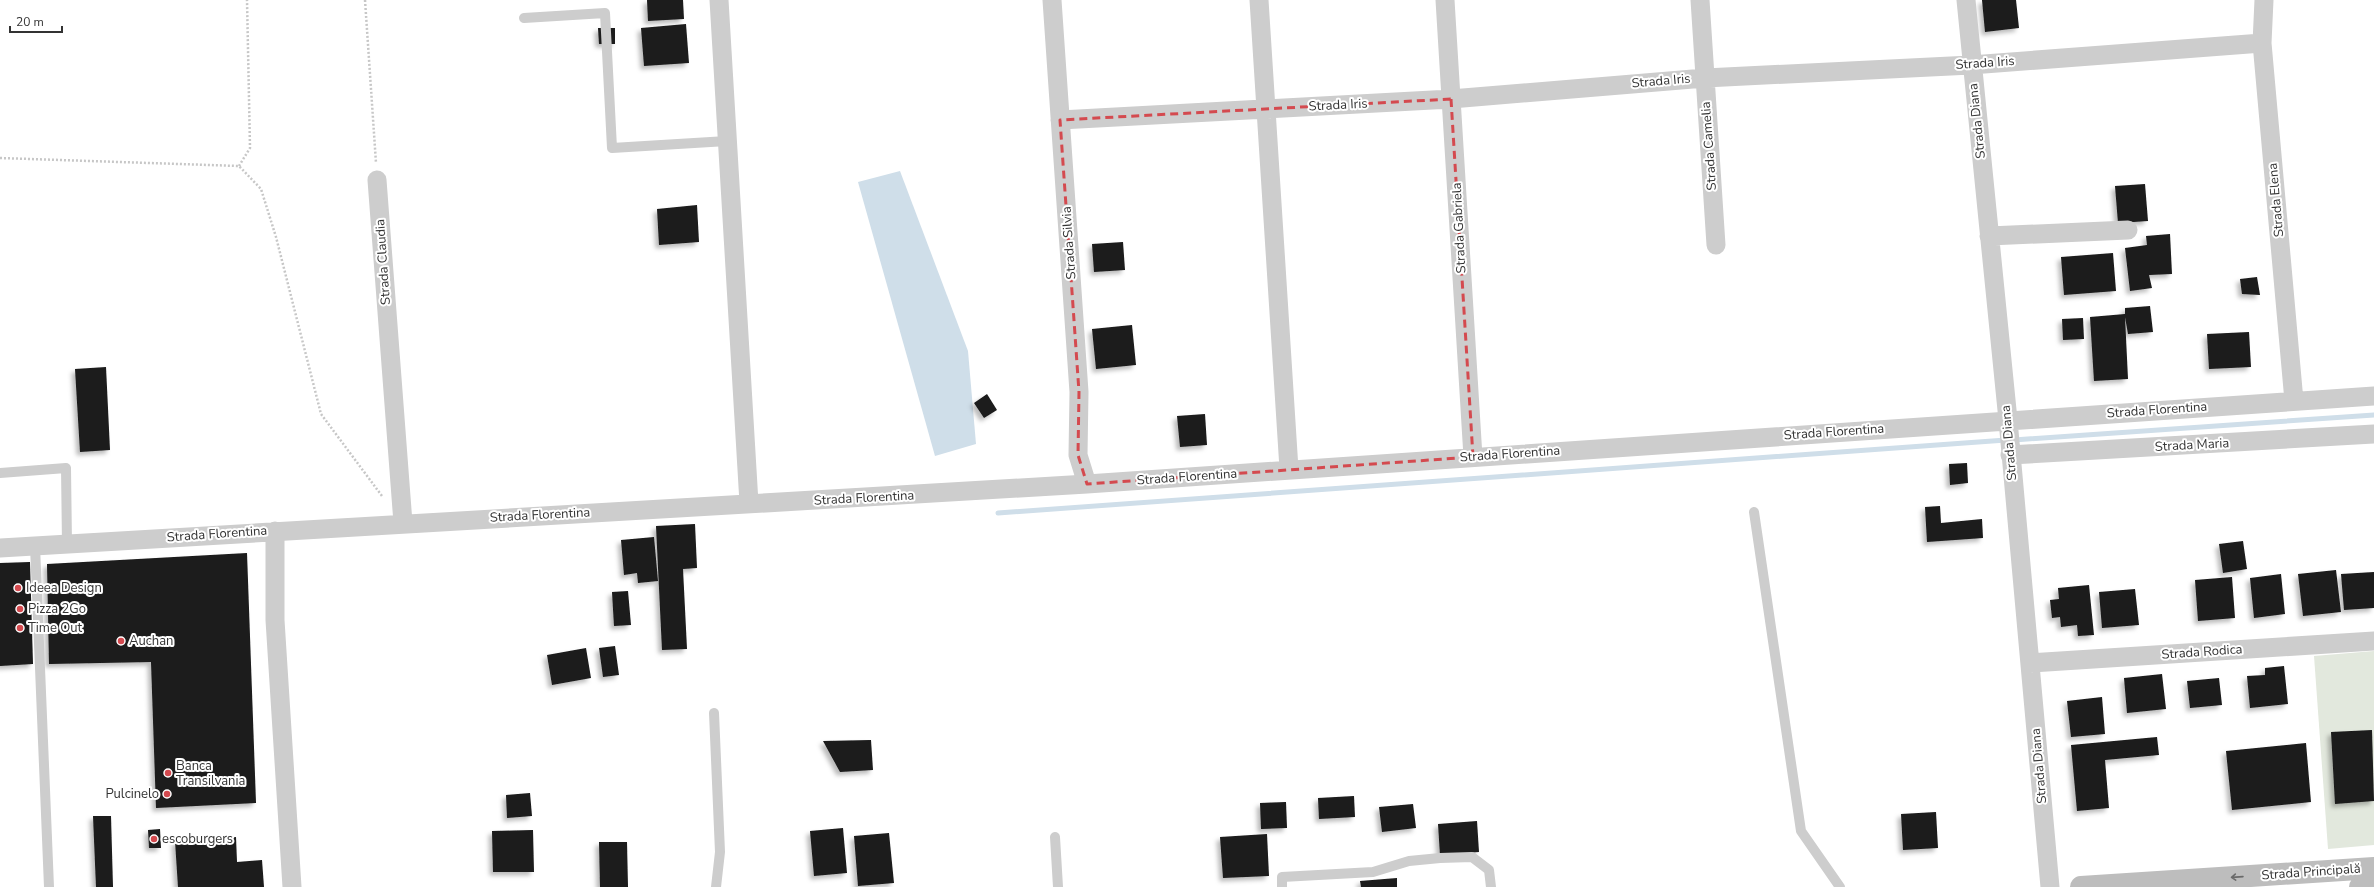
<svg xmlns="http://www.w3.org/2000/svg" width="2374" height="887" viewBox="0 0 2374 887" font-family="'Nunito Sans',sans-serif">
<defs>
<filter id="shadow"><feDropShadow dx="-3.5" dy="3.5" stdDeviation="2" flood-color="#0004"/></filter>
</defs>
<rect width="100%" height="100%" fill="#fff"/>
<path fill="#e2e8dd" d="M 2374,651 L 2374,845 L 2328,849 L 2314,656 Z"/>
<path fill="#cfdee9" d="M 900,171 L 968,351 L 976,444 L 935,456 L 858,182 Z"/>
<g fill="none" stroke-linecap="round" stroke-linejoin="round">
<path stroke="#cfdee9" stroke-width="5" d="M 2014,440 L 2374,415
M 998,513 L 2006,440"/>
</g>
<path fill="#1a1a1a" filter="url(#shadow)" d="M 647,0 L 683,0 L 684,19 L 648,21 Z
M 1982,0 L 2016,0 L 2019,28 L 1985,32 Z
M 686,24 L 689,63 L 644,66 L 641,28 Z
M 598,28 L 615,28 L 615,44 L 599,44 Z
M 2145,184 L 2148,221 L 2118,223 L 2115,186 Z
M 697,205 L 699,242 L 659,245 L 657,209 Z
M 2170,234 L 2172,274 L 2149,275 L 2152,288 L 2130,291 L 2125,248 L 2147,245 L 2146,236 Z
M 1123,242 L 1125,270 L 1094,272 L 1092,244 Z
M 2113,253 L 2116,291 L 2064,295 L 2061,257 Z
M 2257,277 L 2260,295 L 2242,294 L 2240,279 Z
M 2150,306 L 2153,332 L 2128,334 L 2125,317 L 2128,379 L 2094,381 L 2090,317 L 2125,314 L 2125,308 Z
M 2083,318 L 2084,339 L 2063,340 L 2062,319 Z
M 1132,325 L 1136,365 L 1096,369 L 1092,329 Z
M 2249,332 L 2251,367 L 2209,369 L 2207,334 Z
M 106,367 L 110,450 L 80,452 L 75,369 Z
M 987,394 L 997,410 L 984,418 L 974,403 Z
M 1205,414 L 1207,445 L 1180,447 L 1177,416 Z
M 1967,463 L 1968,483 L 1950,485 L 1949,464 Z
M 1940,506 L 1941,523 L 1982,519 L 1983,538 L 1927,542 L 1925,507 Z
M 695,524 L 697,568 L 683,569 L 687,649 L 662,650 L 656,526 Z
M 654,537 L 658,581 L 638,583 L 637,573 L 624,575 L 621,540 Z
M 2243,541 L 2247,569 L 2223,573 L 2219,544 Z
M 247,553 L 256,803 L 156,808 L 151,662 L 49,664 L 47,564 Z
M 30,562 L 33,664 L 0,666 L 0,563 Z
M 2336,570 L 2341,612 L 2303,616 L 2298,574 Z
M 2374,572 L 2374,608 L 2344,610 L 2341,574 Z
M 2281,574 L 2285,614 L 2254,618 L 2250,578 Z
M 2232,577 L 2235,618 L 2198,621 L 2195,580 Z
M 2089,585 L 2094,635 L 2078,636 L 2077,625 L 2061,627 L 2060,617 L 2052,618 L 2050,600 L 2059,599 L 2058,588 Z
M 2135,589 L 2139,625 L 2102,628 L 2099,592 Z
M 628,591 L 631,625 L 614,626 L 612,592 Z
M 615,646 L 619,675 L 603,677 L 599,648 Z
M 586,648 L 591,678 L 552,685 L 547,655 Z
M 2284,666 L 2288,704 L 2250,708 L 2247,676 L 2265,675 L 2265,668 Z
M 2162,674 L 2166,709 L 2127,713 L 2124,678 Z
M 2219,678 L 2222,705 L 2190,708 L 2187,681 Z
M 2102,697 L 2105,734 L 2071,737 L 2067,701 Z
M 2372,730 L 2374,801 L 2335,804 L 2331,732 Z
M 2157,737 L 2159,755 L 2105,760 L 2109,808 L 2077,811 L 2071,745 Z
M 871,740 L 873,770 L 840,772 L 823,741 Z
M 2306,743 L 2311,802 L 2232,810 L 2226,751 Z
M 530,793 L 532,816 L 507,818 L 506,795 Z
M 1354,796 L 1355,817 L 1319,819 L 1318,798 Z
M 1286,802 L 1287,828 L 1261,829 L 1260,803 Z
M 1413,804 L 1416,828 L 1382,832 L 1379,807 Z
M 1936,812 L 1938,848 L 1903,850 L 1901,814 Z
M 93,816 L 111,816 L 113,887 L 96,887 Z
M 1477,821 L 1479,852 L 1440,855 L 1438,824 Z
M 843,828 L 847,873 L 814,876 L 810,831 Z
M 160,829 L 161,848 L 149,848 L 148,830 Z
M 533,830 L 534,872 L 493,872 L 492,831 Z
M 889,833 L 894,883 L 858,886 L 854,836 Z
M 1267,834 L 1269,876 L 1223,878 L 1220,837 Z
M 236,837 L 237,862 L 262,860 L 264,887 L 178,887 L 175,841 Z
M 599,842 L 627,842 L 628,887 L 600,887 Z
M 1397,878 L 1397,887 L 1361,887 L 1360,881 Z"/>
<g fill="none" stroke-linecap="round" stroke-linejoin="round">
<path stroke="#c7c7c7" stroke-width="2.5" stroke-dasharray="2 2" stroke-linecap="butt" d="M 365,0 L 376,163
M 0,158 L 239,166 L 261,189 L 276,237 L 321,414 L 382,496
M 239,166 L 250,148 L 247,0"/>
<path stroke="#cdcdcd" stroke-width="10" d="M 524,18 L 605,13 L 612,148 L 727,141
M 0,473 L 66,468 L 67,544
M 1754,512 L 1801,831 L 1840,887
M 35,546 L 49,887
M 714,713 L 720,852 L 716,887
M 1055,837 L 1058,887
M 1282,887 L 1282,877 L 1373,872 L 1409,861 L 1440,858 L 1472,857 L 1489,870 L 1491,887"/>
<path stroke="#cdcdcd" stroke-width="19" d="M 719,0 L 749,503
M 1052,0 L 1079,392 L 1078,455 L 1087,484
M 1259,0 L 1289,469
M 1445,0 L 1473,457
M 1700,0 L 1716,245
M 1966,0 L 2008,420 L 2050,887
M 2264,0 L 2262,43 L 2294,401
M 1060,120 L 1451,99 L 1705,78 L 1971,65 L 2262,43
M 377,180 L 403,523
M 1989,236 L 2128,230
M 2010,455 L 2374,434
M 275,531 L 275,620 L 292,887
M 0,548 L 1087,484 L 2374,396
M 2030,663 L 2374,641"/>
<path stroke="#bdbdbd" stroke-width="22" d="M 2081,887 L 2374,868
M 2360,887 L 2374,886"/>
</g>
<defs><path id="oneway-shaft" d="M-6 0H5M1.5-3L5.5 0L1.5 3" fill="none" stroke-width="1.6" stroke-linecap="round" stroke-linejoin="round"/></defs>
<use stroke="#6a6a6a" href="#oneway-shaft" transform="translate(2237 877) rotate(176)"/>
<path fill="none" stroke="#d44a4f" stroke-width="3" stroke-dasharray="8 5" stroke-linejoin="round" d="M 1451,99 L 1473,457 L 1087,484 L 1078,455 L 1079,392 L 1060,120 Z"/>
<g fill="#d44a4f" stroke="#fff" stroke-width="1.5">
<circle cx="18" cy="588" r="4"/>
<circle cx="20" cy="609" r="4"/>
<circle cx="20" cy="628" r="4"/>
<circle cx="121" cy="641" r="4"/>
<circle cx="168" cy="773" r="4"/>
<circle cx="167" cy="794" r="4"/>
<circle cx="154" cy="839" r="4"/>
</g>
<g text-anchor="middle" dominant-baseline="central" stroke-width="4" stroke-linejoin="round" paint-order="stroke">
<g font-size="13" fill="#333" stroke="#fff">
<text transform="translate(1985 63) rotate(-4)">Strada Iris</text>
<text transform="translate(1661 81) rotate(-5)">Strada Iris</text>
<text transform="translate(1338 105) rotate(-3)">Strada Iris</text>
<text transform="translate(1977 121) rotate(-96)">Strada Diana</text>
<text transform="translate(1709 146) rotate(-94)">Strada Camelia</text>
<text transform="translate(2276 200) rotate(-95)">Strada Elena</text>
<text transform="translate(1459 228) rotate(-93)">Strada Gabriela</text>
<text transform="translate(1069 243) rotate(-94)">Strada Silvia</text>
<text transform="translate(383 262) rotate(-94)">Strada Claudia</text>
<text transform="translate(2157 410) rotate(-4)">Strada Florentina</text>
<text transform="translate(1834 432) rotate(-4)">Strada Florentina</text>
<text transform="translate(2009 443) rotate(-95)">Strada Diana</text>
<text transform="translate(2192 445) rotate(-3)">Strada Maria</text>
<text transform="translate(1510 454) rotate(-4)">Strada Florentina</text>
<text transform="translate(1187 477) rotate(-4)">Strada Florentina</text>
<text transform="translate(864 498) rotate(-3)">Strada Florentina</text>
<text transform="translate(540 515) rotate(-3)">Strada Florentina</text>
<text transform="translate(217 534) rotate(-4)">Strada Florentina</text>
<text transform="translate(2202 652) rotate(-4)">Strada Rodica</text>
<text transform="translate(2039 766) rotate(-95)">Strada Diana</text>
<text transform="translate(2311 872) rotate(-4)">Strada Principală</text>
</g>
<g font-size="13" fill="#333" stroke="#fff" text-anchor="start">
<text x="26" y="588">Ideea Design</text>
<text x="28" y="609">Pizza 2Go</text>
<text x="28" y="628">Time Out</text>
<text x="129" y="641">Auchan</text>
<text x="176" y="766">Banca<tspan x="176" dy="15">Transilvania</tspan></text>
<text x="159" y="794" text-anchor="end">Pulcinelo</text>
<text x="162" y="839">escoburgers</text>
</g>
</g>
<path d="M10 26v6h52v-6" fill="none" stroke="#333333" stroke-width="2"/>
<text x="16" y="26" font-size="12" fill="#333333" stroke="#ffffff" stroke-width="3" paint-order="stroke">20 m</text>
</svg>
